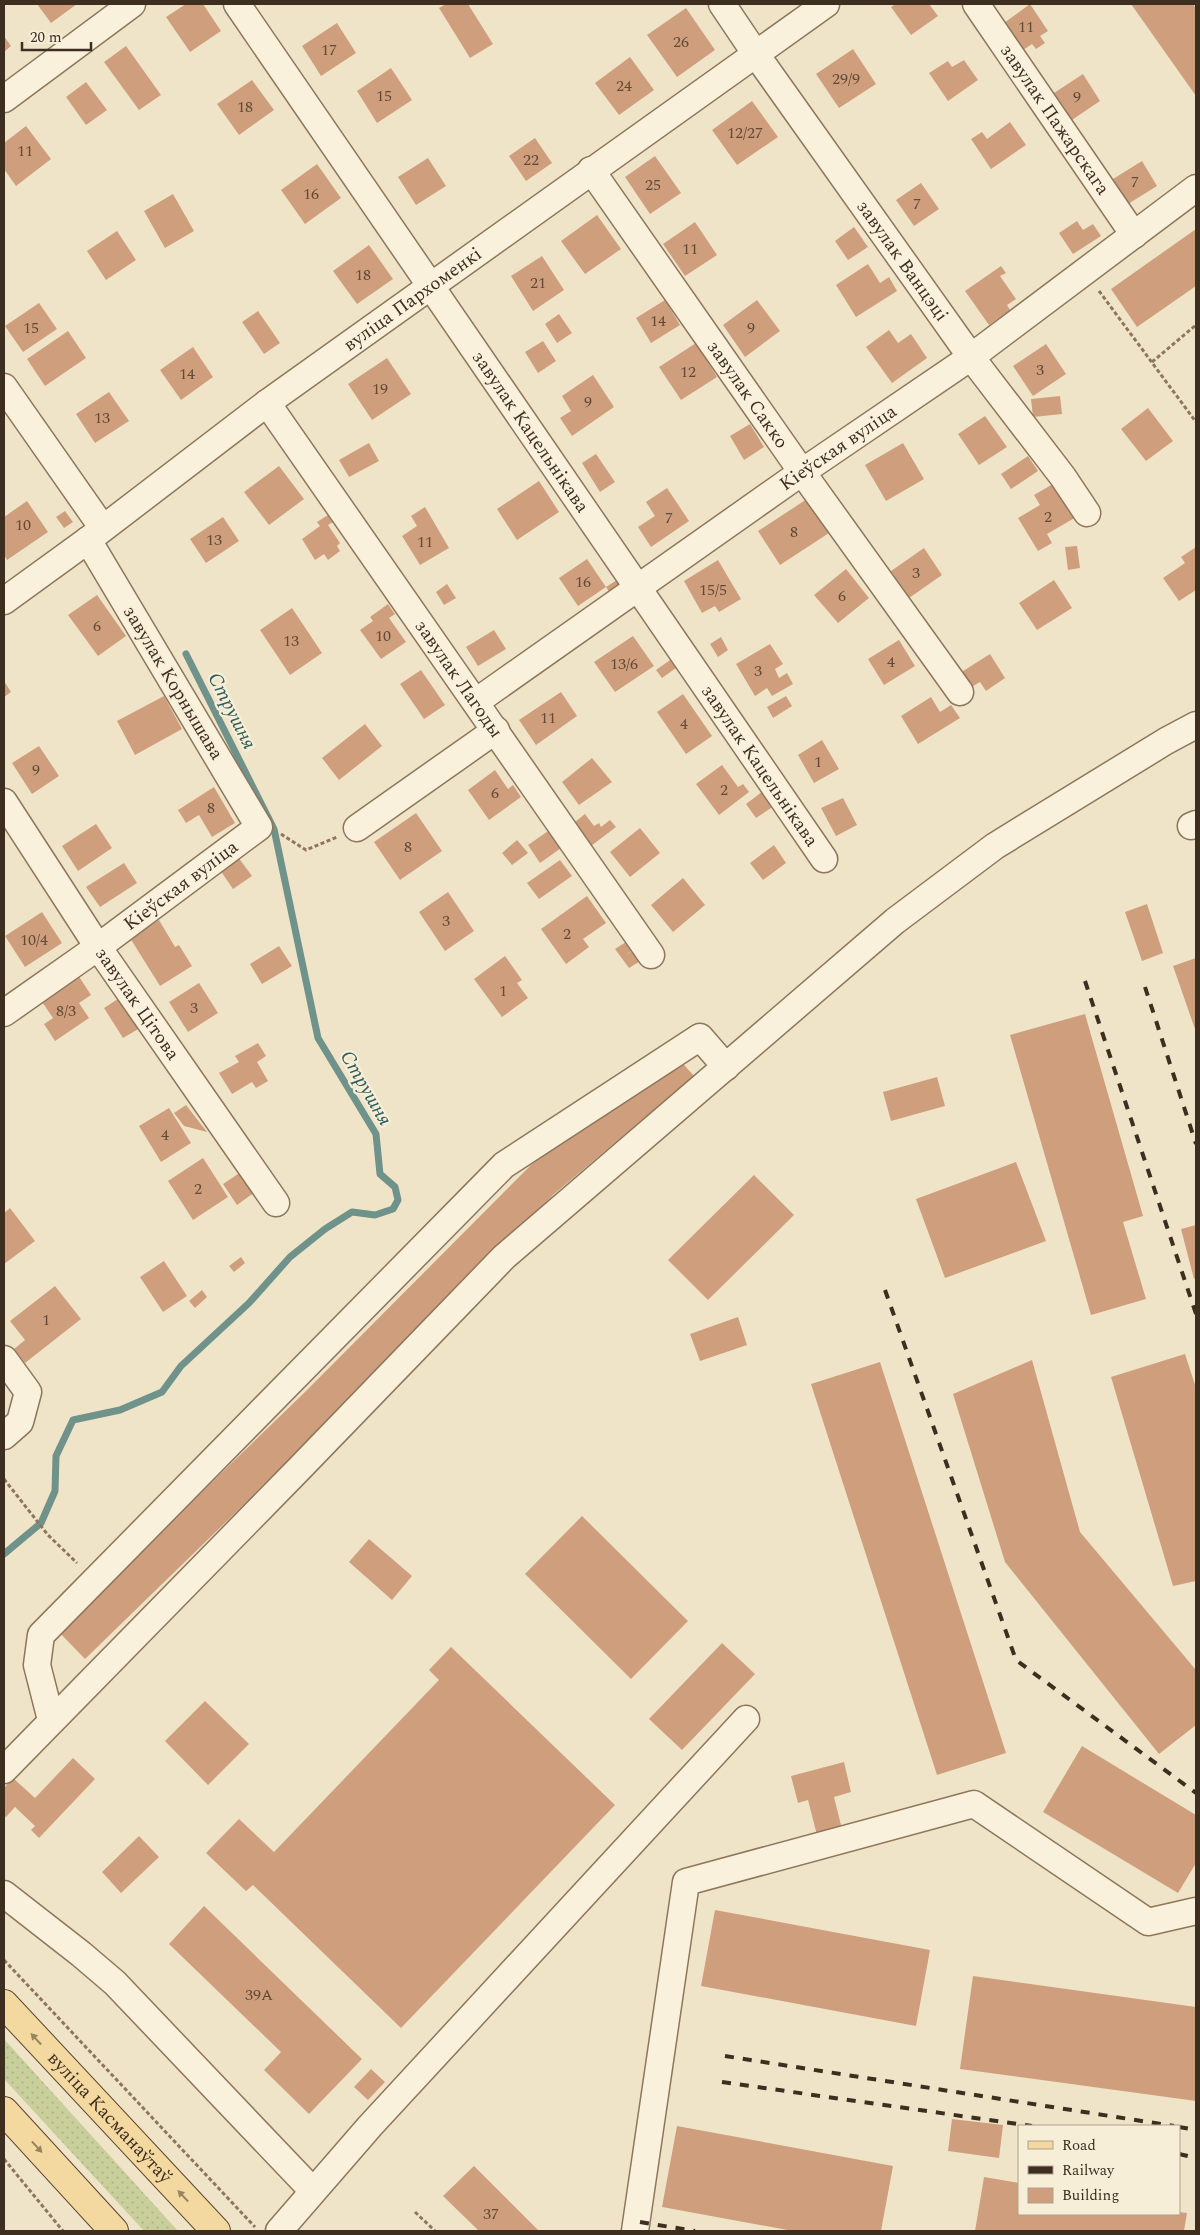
<svg xmlns="http://www.w3.org/2000/svg" width="1200" height="2235" viewBox="0 0 1200 2235" font-family="Spectral,serif">
<defs>
<pattern id="grass-dots" width="8" height="8" patternUnits="userSpaceOnUse" patternTransform="scale(1.25)"><rect width="8" height="8" fill="#c9cf9b"/><path d="M2 2h.1M6 6h.1" fill="none" stroke="#aeb285" stroke-width="1.8" stroke-linecap="round"/></pattern>
</defs>
<rect width="100%" height="100%" fill="#f0e4c8"/>
<path fill="url(#grass-dots)" d="M 4,2039 L 178,2231 L 144,2231 L 4,2079 Z"/>
<g fill="none" stroke-linecap="round" stroke-linejoin="round">
<path stroke="#6f938a" stroke-width="7" d="M 4,1554 L 41,1523 L 55,1491 L 56,1456 L 73,1420 L 120,1410 L 162,1392 L 181,1366 L 249,1303 L 290,1257 L 325,1229 L 352,1212 L 375,1215 L 393,1209 L 398,1200 L 395,1187 L 380,1174 L 376,1134 L 318,1038 L 274,829 L 186,654"/>
</g>
<path fill="#cf9f7d" d="M 37,4 L 77,4 L 51,23 Z
M 186,4 L 203,4 L 221,31 L 190,52 L 166,17 Z
M 446,4 L 468,4 L 493,44 L 470,58 L 439,8 Z
M 896,4 L 929,4 L 938,16 L 911,35 L 891,7 Z
M 1030,4 L 1048,31 L 1040,36 L 1045,43 L 1036,49 L 1032,44 L 1023,50 L 1004,23 Z
M 1131,4 L 1193,4 L 1196,8 L 1196,96 Z
M 686,8 L 715,50 L 677,77 L 647,35 Z
M 337,23 L 356,53 L 321,76 L 302,46 Z
M 4,36 L 11,46 L 4,52 Z
M 126,46 L 161,95 L 139,110 L 104,62 Z
M 853,49 L 876,84 L 839,108 L 816,74 Z
M 630,57 L 654,90 L 619,115 L 595,83 Z
M 964,60 L 978,80 L 948,101 L 929,73 L 948,61 L 952,67 Z
M 391,68 L 412,100 L 377,123 L 357,91 Z
M 1083,74 L 1100,101 L 1066,124 L 1059,114 L 1066,110 L 1054,93 Z
M 252,80 L 274,110 L 239,135 L 217,104 Z
M 86,82 L 107,110 L 86,125 L 66,97 Z
M 752,101 L 778,137 L 737,165 L 712,130 Z
M 1010,122 L 1026,145 L 991,169 L 971,139 L 982,132 L 987,139 Z
M 26,126 L 51,159 L 16,186 L 4,169 L 4,143 Z
M 535,138 L 552,163 L 526,181 L 509,156 Z
M 655,156 L 681,193 L 650,214 L 625,177 Z
M 428,158 L 446,186 L 416,205 L 398,177 Z
M 1142,161 L 1157,186 L 1128,204 L 1113,179 Z
M 317,164 L 341,198 L 305,224 L 281,190 Z
M 921,183 L 939,209 L 914,226 L 896,200 Z
M 173,194 L 194,231 L 165,248 L 144,211 Z
M 597,215 L 621,249 L 585,274 L 561,241 Z
M 1077,221 L 1083,230 L 1093,224 L 1101,236 L 1073,254 L 1059,233 Z
M 695,222 L 717,255 L 685,276 L 663,244 Z
M 854,227 L 868,247 L 848,260 L 835,241 Z
M 1196,229 L 1196,286 L 1137,327 L 1111,289 Z
M 117,231 L 136,260 L 106,280 L 87,251 Z
M 369,245 L 393,279 L 357,304 L 333,271 Z
M 542,256 L 564,290 L 533,311 L 511,276 Z
M 868,264 L 880,283 L 889,277 L 897,291 L 856,317 L 836,285 Z
M 1001,266 L 1006,273 L 1000,276 L 1016,299 L 1007,305 L 1010,310 L 989,325 L 965,291 Z
M 665,300 L 680,325 L 651,343 L 636,318 Z
M 757,300 L 780,331 L 745,357 L 723,325 Z
M 39,303 L 57,329 L 23,352 L 5,326 Z
M 258,311 L 280,343 L 264,354 L 242,322 Z
M 559,314 L 572,333 L 557,343 L 545,324 Z
M 889,330 L 898,343 L 911,334 L 927,358 L 892,383 L 866,347 Z
M 68,331 L 86,358 L 45,386 L 27,359 Z
M 543,341 L 556,361 L 538,373 L 525,352 Z
M 696,343 L 717,377 L 681,400 L 659,367 Z
M 1046,344 L 1066,374 L 1033,396 L 1013,366 Z
M 193,347 L 213,377 L 181,400 L 160,370 Z
M 387,358 L 411,394 L 372,420 L 348,384 Z
M 593,375 L 614,407 L 572,436 L 560,418 L 571,411 L 562,396 Z
M 109,392 L 129,421 L 95,443 L 76,414 Z
M 1060,396 L 1062,414 L 1033,417 L 1031,399 Z
M 1148,408 L 1173,441 L 1146,461 L 1121,429 Z
M 985,416 L 1007,447 L 979,465 L 958,434 Z
M 750,424 L 764,447 L 744,460 L 730,436 Z
M 369,443 L 379,461 L 349,477 L 339,460 Z
M 903,443 L 924,479 L 886,501 L 865,465 Z
M 596,454 L 615,482 L 600,492 L 582,463 Z
M 1028,456 L 1038,471 L 1011,489 L 1001,474 Z
M 279,466 L 304,499 L 269,525 L 244,492 Z
M 539,481 L 559,512 L 517,540 L 497,509 Z
M 1058,481 L 1078,516 L 1047,534 L 1052,543 L 1038,551 L 1018,518 L 1040,505 L 1034,495 Z
M 667,488 L 689,521 L 651,547 L 638,527 L 655,516 L 646,502 Z
M 807,499 L 829,533 L 780,565 L 758,531 Z
M 27,501 L 48,532 L 7,560 L 4,555 L 4,517 Z
M 425,507 L 449,548 L 420,565 L 402,536 L 417,526 L 411,516 Z
M 65,511 L 73,522 L 64,528 L 56,517 Z
M 328,515 L 333,522 L 328,525 L 340,543 L 337,546 L 340,551 L 328,560 L 324,554 L 315,560 L 302,539 L 320,526 L 317,522 Z
M 223,517 L 239,541 L 206,563 L 190,539 Z
M 1077,546 L 1080,568 L 1068,570 L 1065,547 Z
M 1196,547 L 1196,590 L 1179,601 L 1163,578 L 1185,563 L 1181,557 Z
M 924,548 L 942,575 L 909,598 L 891,571 Z
M 587,559 L 606,587 L 617,580 L 620,586 L 610,593 L 606,587 L 578,606 L 559,578 Z
M 718,560 L 741,599 L 719,612 L 715,606 L 702,613 L 684,581 Z
M 846,569 L 869,598 L 838,623 L 814,595 Z
M 1054,580 L 1072,608 L 1037,630 L 1019,603 Z
M 447,584 L 456,598 L 444,605 L 436,592 Z
M 97,595 L 126,636 L 98,656 L 68,615 Z
M 388,604 L 395,614 L 389,618 L 406,642 L 381,659 L 360,630 L 373,621 L 370,617 Z
M 292,608 L 322,653 L 290,675 L 260,630 Z
M 494,630 L 506,649 L 478,666 L 466,647 Z
M 633,636 L 654,666 L 615,692 L 594,662 Z
M 721,637 L 728,650 L 718,657 L 710,644 Z
M 899,640 L 915,666 L 884,685 L 868,659 Z
M 770,644 L 783,664 L 775,669 L 779,678 L 787,673 L 793,684 L 772,696 L 767,688 L 755,696 L 736,664 Z
M 990,654 L 1005,678 L 986,691 L 980,682 L 970,688 L 960,673 Z
M 670,660 L 676,668 L 662,678 L 656,670 Z
M 421,670 L 445,705 L 424,719 L 400,684 Z
M 4,681 L 11,692 L 4,697 Z
M 561,692 L 577,716 L 536,745 L 519,720 Z
M 683,694 L 712,736 L 686,754 L 657,712 Z
M 164,696 L 182,729 L 135,755 L 117,721 Z
M 786,696 L 792,706 L 773,718 L 767,707 Z
M 931,697 L 940,712 L 951,705 L 960,718 L 918,744 L 901,716 Z
M 365,724 L 382,746 L 339,780 L 322,758 Z
M 822,740 L 839,769 L 814,783 L 798,755 Z
M 39,746 L 59,776 L 32,794 L 12,763 Z
M 592,758 L 612,782 L 579,805 L 562,782 Z
M 722,765 L 738,787 L 743,784 L 749,792 L 719,815 L 696,784 Z
M 495,770 L 508,789 L 513,785 L 521,797 L 489,820 L 468,790 Z
M 214,787 L 235,823 L 212,837 L 199,815 L 186,823 L 178,810 Z
M 763,791 L 774,806 L 756,818 L 746,804 Z
M 843,798 L 857,825 L 836,836 L 821,808 Z
M 416,813 L 442,851 L 400,880 L 374,842 Z
M 585,814 L 594,826 L 599,823 L 601,827 L 610,820 L 616,827 L 591,846 L 575,822 Z
M 96,824 L 112,848 L 78,871 L 62,846 Z
M 640,828 L 660,853 L 630,877 L 610,852 Z
M 551,829 L 564,846 L 540,863 L 528,845 Z
M 517,840 L 528,853 L 512,865 L 502,853 Z
M 774,845 L 786,863 L 763,880 L 750,863 Z
M 238,857 L 252,876 L 233,889 L 220,870 Z
M 560,860 L 572,876 L 539,899 L 527,883 Z
M 124,863 L 137,883 L 100,907 L 86,887 Z
M 683,878 L 705,905 L 673,932 L 651,905 Z
M 448,892 L 474,931 L 445,951 L 419,912 Z
M 587,896 L 606,923 L 583,939 L 589,947 L 566,964 L 541,929 Z
M 1147,904 L 1163,953 L 1142,961 L 1125,912 Z
M 42,912 L 62,943 L 25,967 L 5,936 Z
M 159,920 L 175,947 L 179,945 L 192,966 L 160,986 L 130,938 Z
M 629,940 L 635,948 L 626,955 L 635,949 L 642,960 L 629,968 L 615,949 Z
M 279,946 L 292,966 L 262,984 L 250,964 Z
M 505,956 L 522,980 L 517,983 L 528,998 L 502,1017 L 474,979 Z
M 1196,958 L 1196,1032 L 1173,966 Z
M 78,975 L 91,995 L 79,1003 L 89,1018 L 55,1041 L 44,1024 L 53,1018 L 40,999 Z
M 199,983 L 218,1013 L 188,1032 L 169,1002 Z
M 121,997 L 140,1028 L 123,1038 L 104,1008 Z
M 1085,1014 L 1143,1216 L 1123,1222 L 1146,1299 L 1091,1315 L 1010,1035 Z
M 258,1043 L 266,1056 L 257,1062 L 268,1081 L 256,1088 L 252,1082 L 232,1094 L 219,1073 L 239,1062 L 235,1056 Z
M 678,1058 L 694,1076 L 554,1194 L 333,1418 L 85,1659 L 58,1631 L 305,1392 L 531,1165 Z
M 937,1077 L 945,1106 L 891,1121 L 883,1092 Z
M 186,1105 L 207,1132 L 184,1126 L 174,1113 Z
M 169,1108 L 191,1143 L 161,1162 L 139,1126 Z
M 203,1158 L 228,1197 L 193,1220 L 168,1181 Z
M 1016,1162 L 1046,1241 L 945,1278 L 916,1199 Z
M 241,1172 L 255,1192 L 237,1205 L 223,1184 Z
M 754,1175 L 794,1215 L 708,1300 L 668,1260 Z
M 10,1208 L 35,1241 L 4,1264 L 4,1213 Z
M 1196,1225 L 1196,1278 L 1194,1279 L 1181,1229 Z
M 241,1257 L 245,1263 L 234,1272 L 229,1266 Z
M 164,1261 L 187,1296 L 163,1312 L 140,1277 Z
M 55,1286 L 81,1319 L 25,1363 L 14,1349 L 25,1340 L 10,1321 Z
M 202,1290 L 207,1297 L 195,1308 L 189,1301 Z
M 738,1317 L 747,1345 L 700,1361 L 690,1334 Z
M 1185,1354 L 1196,1388 L 1196,1581 L 1173,1586 L 1111,1377 Z
M 1032,1360 L 1080,1532 L 1196,1670 L 1196,1725 L 1159,1754 L 1005,1562 L 953,1394 Z
M 880,1362 L 1006,1753 L 937,1775 L 811,1384 Z
M 582,1516 L 688,1621 L 631,1679 L 525,1574 Z
M 369,1539 L 412,1576 L 392,1600 L 349,1562 Z
M 722,1643 L 755,1674 L 682,1750 L 649,1719 Z
M 451,1647 L 615,1805 L 401,2028 L 253,1885 L 246,1891 L 206,1853 L 239,1819 L 274,1852 L 439,1680 L 429,1670 Z
M 205,1701 L 249,1744 L 208,1785 L 165,1741 Z
M 1082,1746 L 1196,1815 L 1196,1863 L 1178,1893 L 1043,1812 Z
M 73,1758 L 95,1779 L 39,1838 L 31,1830 L 35,1826 L 15,1807 L 6,1817 L 4,1816 L 4,1788 L 13,1778 L 35,1798 Z
M 844,1762 L 851,1792 L 834,1797 L 843,1833 L 818,1839 L 808,1800 L 798,1803 L 791,1776 Z
M 139,1836 L 159,1857 L 121,1893 L 102,1872 Z
M 204,1906 L 362,2059 L 309,2114 L 264,2070 L 281,2052 L 169,1944 Z
M 715,1910 L 930,1950 L 916,2026 L 701,1986 Z
M 973,1976 L 1196,2007 L 1196,2101 L 960,2069 Z
M 371,2069 L 385,2082 L 368,2100 L 354,2087 Z
M 952,2119 L 1003,2125 L 999,2158 L 948,2151 Z
M 677,2126 L 893,2166 L 881,2231 L 793,2231 L 662,2207 Z
M 474,2166 L 539,2231 L 479,2231 L 443,2196 Z
M 984,2177 L 1019,2183 L 1019,2214 L 1179,2214 L 1179,2212 L 1187,2213 L 1184,2231 L 975,2231 Z"/>
<g fill="none" stroke-linecap="round" stroke-linejoin="round">
<defs>
<g id="minor">
<path id="s1" d="M 237,4 L 824,859"/>
<path id="s2" d="M 722,4 L 755,53 L 971,357 L 1063,477 L 1087,513"/>
<path id="s3" d="M 976,4 L 1134,235"/>
<path d="M 4,99 L 132,4"/>
<path id="s4" d="M 591,170 L 802,472 L 960,692"/>
<path d="M 4,387 L 102,527"/>
<path id="s5" d="M 267,403 L 651,955"/>
<path id="s6" d="M 4,601 L 88,540 L 267,403 L 826,4"/>
<path id="s7" d="M 477,701 L 802,472 L 971,357 L 1196,188"/>
<path id="s8" d="M 4,802 L 98,947 L 276,1203"/>
<path d="M 1191,826 L 1196,824"/>
<path d="M 357,828 L 496,730"/>
<path id="s9" d="M 4,1013 L 98,947 L 259,827 L 88,540"/>
<path d="M 4,1359 L 28,1392 L 20,1422 L 4,1436"/>
<path d="M 51,1720 L 37,1665 L 41,1635 L 504,1165 L 700,1037 L 726,1067"/>
<path d="M 4,1770 L 297,1471 L 504,1257 L 895,921 L 995,846 L 1166,741 L 1196,725"/>
<path d="M 4,1894 L 81,1954 L 115,1983 L 313,2191"/>
<path d="M 279,2231 L 370,2126 L 746,1719"/>
<path d="M 635,2231 L 686,1882 L 974,1804 L 1148,1922 L 1196,1911"/>
</g>
<g id="major">
<path id="s10" d="M 4,2004 L 216,2231"/>
<path d="M 4,2111 L 114,2231"/>
</g>
</defs>
<use href="#minor" stroke="#8d765c" stroke-width="29"/>
<use href="#major" stroke="#5b4430" stroke-width="30"/>
<path stroke="#8d765c" stroke-width="3" stroke-dasharray="4 2.5" stroke-linecap="butt" d="M 1099,291 L 1196,422
M 1152,362 L 1196,325
M 281,834 L 306,850 L 337,837
M 4,1479 L 48,1535 L 77,1563
M 4,1960 L 255,2227
M 4,2159 L 63,2231
M 415,2212 L 435,2231"/>
<use href="#minor" stroke="#faf1dc" stroke-width="26"/>
<use href="#major" stroke="#f3d9a0" stroke-width="28"/>
<path stroke="#3d2e20" stroke-width="4" stroke-dasharray="9 9" stroke-linecap="butt" d="M 1085,981 L 1196,1314
M 1145,987 L 1196,1144
M 885,1290 L 1016,1660 L 1196,1793
M 725,2056 L 1174,2126
M 722,2082 L 1032,2126
M 1179,2127 L 1196,2130
M 1179,2154 L 1196,2158
M 640,2222 L 695,2231"/>
</g>
<defs><path id="oneway-solid" d="M-6-.8H1V-3.2L6.5 0L1 3.2V.8H-6Z" transform="scale(1.25)"/></defs>
<g fill="#988460">
<use href="#oneway-solid" transform="translate(36 2039) rotate(-133)"/>
<use href="#oneway-solid" transform="translate(37 2147) rotate(47)"/>
<use href="#oneway-solid" transform="translate(183 2196) rotate(-133)"/>
</g>
<g text-anchor="middle" dominant-baseline="central" stroke-width="4.5" stroke-linejoin="round" paint-order="stroke">
<g font-size="16" fill="#624a37">
<text x="1026" y="27">11</text>
<text x="681" y="42">26</text>
<text x="329" y="50">17</text>
<text x="846" y="79">29/9</text>
<text x="624" y="86">24</text>
<text x="384" y="96">15</text>
<text x="1077" y="97">9</text>
<text x="245" y="107">18</text>
<text x="745" y="133">12/27</text>
<text x="25" y="151">11</text>
<text x="531" y="160">22</text>
<text x="1135" y="182">7</text>
<text x="653" y="185">25</text>
<text x="311" y="194">16</text>
<text x="917" y="204">7</text>
<text x="690" y="249">11</text>
<text x="363" y="275">18</text>
<text x="538" y="283">21</text>
<text x="658" y="321">14</text>
<text x="31" y="328">15</text>
<text x="751" y="328">9</text>
<text x="1040" y="370">3</text>
<text x="688" y="372">12</text>
<text x="187" y="374">14</text>
<text x="380" y="389">19</text>
<text x="588" y="402">9</text>
<text x="102" y="418">13</text>
<text x="1048" y="517">2</text>
<text x="669" y="518">7</text>
<text x="23" y="525">10</text>
<text x="794" y="532">8</text>
<text x="214" y="540">13</text>
<text x="425" y="542">11</text>
<text x="916" y="573">3</text>
<text x="583" y="582">16</text>
<text x="713" y="590">15/5</text>
<text x="842" y="596">6</text>
<text x="97" y="626">6</text>
<text x="383" y="636">10</text>
<text x="291" y="641">13</text>
<text x="891" y="662">4</text>
<text x="624" y="664">13/6</text>
<text x="758" y="671">3</text>
<text x="548" y="718">11</text>
<text x="684" y="724">4</text>
<text x="818" y="762">1</text>
<text x="36" y="770">9</text>
<text x="724" y="790">2</text>
<text x="495" y="793">6</text>
<text x="211" y="808">8</text>
<text x="408" y="847">8</text>
<text x="446" y="921">3</text>
<text x="567" y="934">2</text>
<text x="34" y="940">10/4</text>
<text x="503" y="991">1</text>
<text x="194" y="1008">3</text>
<text x="66" y="1011">8/3</text>
<text x="165" y="1135">4</text>
<text x="198" y="1189">2</text>
<text x="46" y="1320">1</text>
<text x="259" y="1995">39А</text>
<text x="491" y="2214">37</text>
</g>
<g font-size="19" fill="#3d2e20" stroke="#f7eed8">
<text stroke="none"><textPath href="#s3" startOffset="140">завулак Пажарскага</textPath></text>
<text stroke="none"><textPath href="#s2" startOffset="314">завулак Ванцэці</textPath></text>
<text stroke="none"><textPath href="#s6" startOffset="508">вуліца Пархоменкі</textPath></text>
<text stroke="none"><textPath href="#s4" startOffset="274">завулак Сакко</textPath></text>
<text stroke="none"><textPath href="#s1" startOffset="519">завулак Кацельнікава</textPath></text>
<text stroke="none"><textPath href="#s7" startOffset="441">Кіеўская вуліца</textPath></text>
<text stroke="none"><textPath href="#s5" startOffset="336">завулак Лагоды</textPath></text>
<text transform="translate(173 683) rotate(59)">завулак Корнышава</text>
<text stroke="none"><textPath href="#s1" startOffset="924">завулак Кацельнікава</textPath></text>
<text stroke="none"><textPath href="#s9" startOffset="218">Кіеўская вуліца</textPath></text>
<text stroke="none"><textPath href="#s8" startOffset="242">завулак Цітова</textPath></text>
<text stroke="none"><textPath href="#s10" startOffset="155">вуліца Касманаўтаў</textPath></text>
</g>
<g font-size="20" font-style="italic" fill="#2f5d5a" stroke="#f7eed8">
<text transform="translate(232 711) rotate(63)">Струшня</text>
<text transform="translate(366 1088) rotate(60)">Струшня</text>
</g>
</g>
<rect width="1200" height="2235" fill="none" stroke="#3d2e20" stroke-width="10"/>
<rect x="1018" y="2125" width="162" height="90" fill="#f7eed8" stroke="#ada18e"/>
<rect x="1028" y="2141" width="25" height="8" fill="#f3d9a0" stroke="#ada18e"/>
<text x="1062" y="2150" font-size="15" fill="#3d2e20">Road</text>
<rect x="1028" y="2166" width="25" height="8" fill="#3d2e20" stroke="#ada18e"/>
<text x="1062" y="2175" font-size="15" fill="#3d2e20">Railway</text>
<rect x="1028" y="2188" width="25" height="15" fill="#cf9f7d" stroke="#ada18e"/>
<text x="1062" y="2200" font-size="15" fill="#3d2e20">Building</text>
<path d="M22 42v8h69v-8" fill="none" stroke="#3d2e20" stroke-width="2.5"/>
<text x="30" y="42" font-size="15" fill="#3d2e20" stroke="#f7eed8" stroke-width="4" paint-order="stroke">20 m</text>
</svg>
